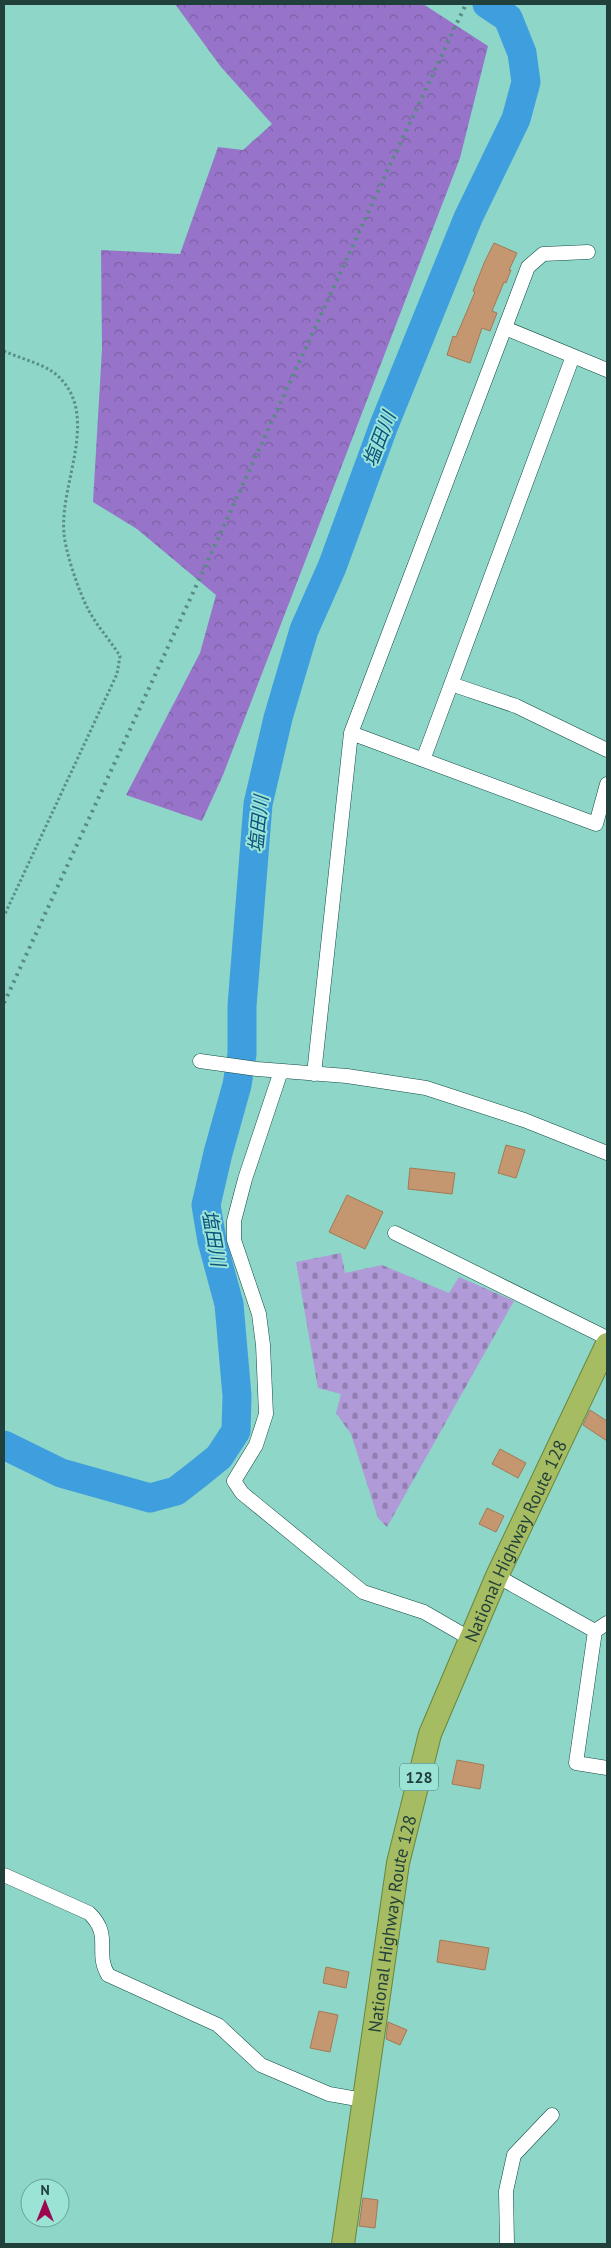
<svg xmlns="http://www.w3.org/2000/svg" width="611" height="2248" viewBox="0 0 611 2248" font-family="'PT Sans','Noto Sans JP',sans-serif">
<defs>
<pattern id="forest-crowns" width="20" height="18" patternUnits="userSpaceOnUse" patternTransform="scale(1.25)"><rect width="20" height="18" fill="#9774c9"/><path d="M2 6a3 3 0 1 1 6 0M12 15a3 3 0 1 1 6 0" fill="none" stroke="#7b61a4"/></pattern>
<pattern id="cemetery-stones" width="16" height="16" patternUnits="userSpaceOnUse" patternTransform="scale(1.25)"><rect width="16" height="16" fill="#b19ad8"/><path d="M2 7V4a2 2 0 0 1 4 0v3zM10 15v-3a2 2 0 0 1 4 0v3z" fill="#907fb0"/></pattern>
</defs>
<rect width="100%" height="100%" fill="#8dd6c8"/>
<path fill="url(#forest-crowns)" d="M 175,4 L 423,4 L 488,46 L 460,158 L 223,775 L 202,821 L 126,795 L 200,653 L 216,595 L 137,529 L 93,502 L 102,349 L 101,250 L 180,254 L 218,147 L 243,150 L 272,124 L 221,67 Z"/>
<path fill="url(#cemetery-stones)" d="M 341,1253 L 345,1273 L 382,1265 L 449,1293 L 459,1277 L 514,1301 L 387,1527 L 378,1518 L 351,1434 L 336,1413 L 341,1394 L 318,1388 L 296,1262 Z"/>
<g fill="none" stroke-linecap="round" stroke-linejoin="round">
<path stroke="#3f9fde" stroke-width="29" d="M 4,1445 L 61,1473 L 150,1498 L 176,1491 L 198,1474 L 219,1457 L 236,1431 L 237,1396 L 229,1304 L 212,1241 L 206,1205 L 218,1153 L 237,1085 L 242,1054 L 242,1006 L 258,804 L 278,718 L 304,630 L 332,567 L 384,425 L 468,218 L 516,119 L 526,82 L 522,53 L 508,18 L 487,4"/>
</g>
<path fill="#c49770" stroke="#a47953" d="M 494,243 L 517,253 L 509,270 L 511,270 L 506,283 L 504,282 L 492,311 L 497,313 L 490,331 L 482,328 L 470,363 L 447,355 L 453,336 L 456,337 L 475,292 L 473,291 L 485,261 Z
M 506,1145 L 525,1150 L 516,1178 L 498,1173 Z
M 410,1168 L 455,1173 L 452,1194 L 408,1189 Z
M 347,1195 L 383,1212 L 365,1249 L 329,1232 Z
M 590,1410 L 607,1421 L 607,1441 L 583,1425 Z
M 500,1449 L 526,1463 L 518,1478 L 492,1464 Z
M 487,1508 L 504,1516 L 496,1532 L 479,1524 Z
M 457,1760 L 484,1765 L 480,1789 L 452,1784 Z
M 440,1940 L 489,1948 L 485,1970 L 437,1962 Z
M 326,1967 L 349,1972 L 346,1988 L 323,1983 Z
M 319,2011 L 338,2015 L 330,2052 L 310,2048 Z
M 388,2022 L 407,2030 L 400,2045 L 386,2039 Z
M 363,2198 L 378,2200 L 375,2228 L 359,2226 Z"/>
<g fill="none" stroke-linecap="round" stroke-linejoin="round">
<defs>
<path id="minor" d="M 505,328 L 607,370
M 451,684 L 516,706 L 607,750
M 351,733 L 596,824 L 607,784
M 423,760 L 573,356
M 200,1061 L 257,1069 L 347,1076 L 426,1088 L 524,1120 L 607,1153
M 281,1071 L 245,1179 L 234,1221 L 234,1240 L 259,1314 L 263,1345 L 266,1414 L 256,1445 L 234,1481 L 242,1493 L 363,1592 L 424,1612 L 469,1638
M 314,1074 L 351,733 L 528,267 L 543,254 L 588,252
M 395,1233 L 607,1338
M 497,1576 L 595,1631 L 607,1623
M 595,1631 L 576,1763 L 607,1768
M 4,1875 L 89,1913 C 113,1936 94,1951 108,1975 L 218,2025 L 261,2065 L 329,2094 L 363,2100
M 507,2244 L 506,2191 L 514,2155 L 552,2115"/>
<g id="trunk">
<path id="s1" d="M 343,2244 L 398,1863 L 430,1734 L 497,1576 L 607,1344"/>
</g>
</defs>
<use href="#minor" stroke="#104b43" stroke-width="15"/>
<use href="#trunk" stroke="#6a863b" stroke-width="24"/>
<path stroke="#5b8f86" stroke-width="3" stroke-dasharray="2.5 2.5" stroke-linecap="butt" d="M 4,351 C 19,358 40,363 53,372 C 104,411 59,482 64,533 C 65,551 79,592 88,609 C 96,625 110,640 120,656 L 117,674 L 4,916"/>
<use href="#minor" stroke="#fff" stroke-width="14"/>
<use href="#trunk" stroke="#a6bc62" stroke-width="22"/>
<path stroke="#588c82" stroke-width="4" stroke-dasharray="2.5 5" stroke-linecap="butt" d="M 4,1003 L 390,165 L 466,4"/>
</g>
<g text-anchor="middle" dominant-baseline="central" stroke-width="4" stroke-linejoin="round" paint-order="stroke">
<rect fill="#9ae3d5" stroke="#467169" stroke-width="1" x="400" y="1763.5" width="38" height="27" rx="4"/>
<g font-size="16" font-weight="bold" fill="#22403b">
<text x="419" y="1777">128</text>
</g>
<g font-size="18" fill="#22403b" stroke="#9ae3d5">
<text stroke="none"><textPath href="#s1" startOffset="729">National Highway Route 128</textPath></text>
<text stroke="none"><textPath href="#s1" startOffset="324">National Highway Route 128</textPath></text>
</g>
<g font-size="19" font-style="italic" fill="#0b547e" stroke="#9ae3d5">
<text transform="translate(379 439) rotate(-69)">塩田川</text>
<text transform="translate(258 824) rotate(-84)">塩田川</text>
<text transform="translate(214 1238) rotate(80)">塩田川</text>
</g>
</g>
<rect width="611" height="2248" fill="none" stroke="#22403b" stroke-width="10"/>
<g transform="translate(45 2203)"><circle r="24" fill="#9ae3d5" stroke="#6aa297"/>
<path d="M0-4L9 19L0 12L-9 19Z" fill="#9e074f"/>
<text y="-8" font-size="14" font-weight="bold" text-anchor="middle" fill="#22403b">N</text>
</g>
</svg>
